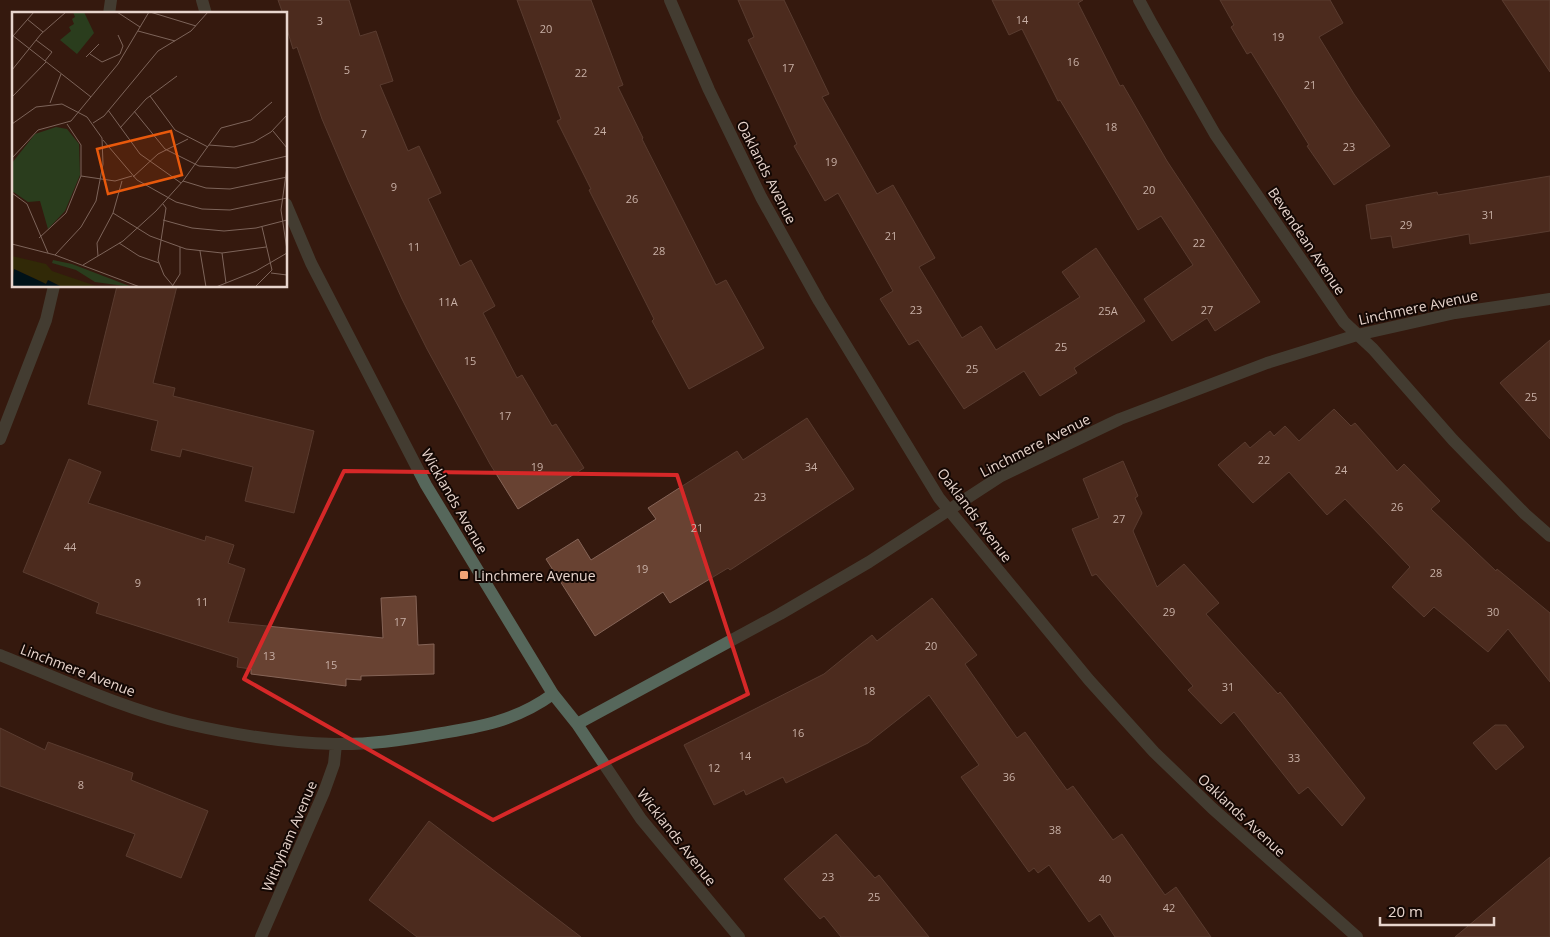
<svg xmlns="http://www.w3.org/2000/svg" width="1550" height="937" viewBox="0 0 1550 937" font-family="'Open Sans',sans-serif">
<rect width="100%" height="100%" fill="#35190e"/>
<path fill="#684232" stroke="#856457" d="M 278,0 L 349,0 L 360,36 L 376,31 L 393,81 L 380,85 L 408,151 L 419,146 L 441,193 L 428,199 L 460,266 L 471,260 L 495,306 L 483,313 L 517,378 L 522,375 L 552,426 L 556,424 L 584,468 L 518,509 L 490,464 L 427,349 L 402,299 L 348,180 L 322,119 L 297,47 L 293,49 L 286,26 L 286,14 L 283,14 Z
M 517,0 L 591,0 L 623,85 L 618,87 L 643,138 L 642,139 L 716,285 L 726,280 L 764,348 L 689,389 L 652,321 L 654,319 L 589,190 L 591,189 L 557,121 L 561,119 Z
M 738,0 L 784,0 L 829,94 L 822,97 L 877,194 L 893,185 L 935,258 L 919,267 L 962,338 L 981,326 L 996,350 L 1080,297 L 1062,272 L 1096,248 L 1145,321 L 1074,368 L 1077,373 L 1040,396 L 1024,371 L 964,409 L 918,340 L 909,345 L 880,299 L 893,291 L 838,193 L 825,201 L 794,146 L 797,144 L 748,40 L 754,37 Z
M 992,0 L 1083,0 L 1078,3 L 1120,86 L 1123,85 L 1167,161 L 1260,302 L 1215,331 L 1207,318 L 1172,341 L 1144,299 L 1193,265 L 1161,216 L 1138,230 L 1060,100 L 1058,101 L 1022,29 L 1009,35 Z
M 1220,0 L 1330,0 L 1343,23 L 1319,37 L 1354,94 L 1390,146 L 1334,185 L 1307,146 L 1309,145 L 1251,52 L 1247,54 L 1231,27 L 1234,25 Z
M 1502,0 L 1550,0 L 1550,72 Z
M 1550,176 L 1550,231 L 1470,244 L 1469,234 L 1393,248 L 1391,236 L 1371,239 L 1366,205 L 1437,192 L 1438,195 Z
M 117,286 L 177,286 L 153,383 L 175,388 L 173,396 L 314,431 L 294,513 L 245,501 L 253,467 L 182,449 L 180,457 L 151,450 L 158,421 L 88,404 Z
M 1550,340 L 1550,439 L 1500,383 Z
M 1334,409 L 1351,426 L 1355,423 L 1397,471 L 1404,464 L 1440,501 L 1431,509 L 1496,571 L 1497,569 L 1550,613 L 1550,682 L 1508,629 L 1488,652 L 1434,607 L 1424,617 L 1392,587 L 1410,567 L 1345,499 L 1327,515 L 1289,472 L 1253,503 L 1218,465 L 1245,442 L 1250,448 L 1270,431 L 1274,436 L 1285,426 L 1299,441 Z
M 807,418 L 854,489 L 730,570 L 728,568 L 670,603 L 663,592 L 595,636 L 546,559 L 578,539 L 591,560 L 656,519 L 648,508 L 737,451 L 743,460 Z
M 69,459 L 101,472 L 88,503 L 205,541 L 206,536 L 234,545 L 228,563 L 245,569 L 228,622 L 383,638 L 381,598 L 416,596 L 418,645 L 434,644 L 434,674 L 361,676 L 361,680 L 346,679 L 346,686 L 251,674 L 251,669 L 237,667 L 238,658 L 96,613 L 99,603 L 23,572 Z
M 1123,461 L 1138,496 L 1135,498 L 1142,513 L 1133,531 L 1157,587 L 1184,564 L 1219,603 L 1206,614 L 1278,694 L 1280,692 L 1365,798 L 1342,826 L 1308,787 L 1299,794 L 1234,712 L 1221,724 L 1188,690 L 1193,686 L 1096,574 L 1092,576 L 1072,529 L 1099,518 L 1083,479 Z
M 932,598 L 977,655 L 965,664 L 1017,738 L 1025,732 L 1067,790 L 1073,786 L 1113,840 L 1122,834 L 1165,895 L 1176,887 L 1211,937 L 1115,937 L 1100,914 L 1089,922 L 1049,865 L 1038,873 L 1034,868 L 1029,872 L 961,777 L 979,765 L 929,695 L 868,743 L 786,783 L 783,777 L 746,795 L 744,790 L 714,805 L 684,745 L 824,674 L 872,635 L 877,641 Z
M 1495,725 L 1506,725 L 1524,747 L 1496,770 L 1473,743 Z
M 0,728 L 45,750 L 48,742 L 133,773 L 131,780 L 208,811 L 181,878 L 126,856 L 135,834 L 0,786 Z
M 429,821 L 581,937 L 417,937 L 369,900 Z
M 836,834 L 875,878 L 879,875 L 929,937 L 841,937 L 824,916 L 820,919 L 784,879 Z
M 1550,857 L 1550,937 L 1455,937 Z"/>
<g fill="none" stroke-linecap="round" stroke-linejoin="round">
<path stroke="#56675b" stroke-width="12" d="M 202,0 L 206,14
M 670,0 L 709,90 L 761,197 L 819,301 L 939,498 L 1089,680 L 1154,752 L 1212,808 L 1357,937
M 1139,0 L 1152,24 L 1215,134 L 1344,322 L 1373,349 L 1453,440 L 1525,514 L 1550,536
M 109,14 L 111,0
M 286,204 L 311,263 L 426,485 L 553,694 L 577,724 L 641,819 L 739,937
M 0,439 L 46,320 L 54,286
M 0,655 C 62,680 124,709 188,724 C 236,735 286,743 335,744 C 368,745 403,740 436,734 C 480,727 516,721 553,694
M 577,724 L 780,614 L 869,562 L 1001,476 L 1120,419 L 1267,363 L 1357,335 L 1455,313 L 1550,299
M 261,937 L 324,792 L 334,764 L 336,744"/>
</g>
<path d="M0 0H1550V937H0ZM 344,471 L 677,475 L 748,694 L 493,820 L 244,679 Z" fill="#35190e" fill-opacity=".55" fill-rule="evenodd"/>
<path fill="none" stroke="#d62828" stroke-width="4" stroke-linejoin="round" d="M 344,471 L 677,475 L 748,694 L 493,820 L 244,679 Z"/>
<rect fill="#efa376" stroke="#140804" stroke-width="2" x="459" y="570" width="10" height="10" rx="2.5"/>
<g text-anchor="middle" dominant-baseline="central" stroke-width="4" stroke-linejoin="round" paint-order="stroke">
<g font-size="11" fill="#c8b0a6">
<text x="1022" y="19">14</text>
<text x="320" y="20">3</text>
<text x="546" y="28">20</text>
<text x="1278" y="36">19</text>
<text x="1073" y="61">16</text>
<text x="788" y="67">17</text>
<text x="347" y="69">5</text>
<text x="581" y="72">22</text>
<text x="1310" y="84">21</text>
<text x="1111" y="126">18</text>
<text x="600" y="130">24</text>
<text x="364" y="133">7</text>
<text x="1349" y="146">23</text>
<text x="831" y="161">19</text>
<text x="394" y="186">9</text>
<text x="1149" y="189">20</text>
<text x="632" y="198">26</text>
<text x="1488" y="214">31</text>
<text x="1406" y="224">29</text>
<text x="891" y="235">21</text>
<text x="1199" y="242">22</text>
<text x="414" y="246">11</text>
<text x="659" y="250">28</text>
<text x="448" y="301">11A</text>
<text x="916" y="309">23</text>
<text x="1207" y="309">27</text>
<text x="1108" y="310">25A</text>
<text x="1061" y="346">25</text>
<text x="470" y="360">15</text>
<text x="972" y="368">25</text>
<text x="1531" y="396">25</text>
<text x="505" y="415">17</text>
<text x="1264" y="459">22</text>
<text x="537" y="466">19</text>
<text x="811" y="466">34</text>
<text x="1341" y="469">24</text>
<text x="760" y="496">23</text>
<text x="1397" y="506">26</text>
<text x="1119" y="518">27</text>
<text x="697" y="527">21</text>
<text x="70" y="546">44</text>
<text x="642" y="568">19</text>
<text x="1436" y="572">28</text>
<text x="138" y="582">9</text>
<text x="202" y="601">11</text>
<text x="1169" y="611">29</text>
<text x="1493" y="611">30</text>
<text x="400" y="621">17</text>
<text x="931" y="645">20</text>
<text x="269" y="655">13</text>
<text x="331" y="664">15</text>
<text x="1228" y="686">31</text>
<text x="869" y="690">18</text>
<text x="798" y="732">16</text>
<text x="745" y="755">14</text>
<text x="1294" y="757">33</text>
<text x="714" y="767">12</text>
<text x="1009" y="776">36</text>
<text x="81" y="784">8</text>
<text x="1055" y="829">38</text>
<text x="828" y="876">23</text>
<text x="1105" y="878">40</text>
<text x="874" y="896">25</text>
<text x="1169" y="907">42</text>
</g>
<g font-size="14" fill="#e8d5cd" stroke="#140804">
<text transform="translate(767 172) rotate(63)">Oaklands Avenue</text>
<text transform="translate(1307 241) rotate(56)">Bevendean Avenue</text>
<text transform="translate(1418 307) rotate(-12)">Linchmere Avenue</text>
<text transform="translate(1035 445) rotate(-27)">Linchmere Avenue</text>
<text transform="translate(455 501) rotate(60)">Wicklands Avenue</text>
<text transform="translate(975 515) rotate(53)">Oaklands Avenue</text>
<text transform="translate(78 670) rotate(21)">Linchmere Avenue</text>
<text transform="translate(1242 815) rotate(43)">Oaklands Avenue</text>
<text transform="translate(289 836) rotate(-67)">Withyham Avenue</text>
<text transform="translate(677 837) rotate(52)">Wicklands Avenue</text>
</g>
<g font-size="14" fill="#e8d5cd" stroke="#140804" text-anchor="start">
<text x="474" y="575">Linchmere Avenue</text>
</g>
</g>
<g transform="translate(12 12)">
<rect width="275" height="275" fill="#35190e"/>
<path d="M 41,248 L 60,252 L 120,275 L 83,270 L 64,258 L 40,251 Z" fill="#2a3d1d"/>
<path d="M 0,244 L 34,252 L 40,259 L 87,275 L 50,275 L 36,268 L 34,272 L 2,257 L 0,266 Z" fill="#312907"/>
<path d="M 61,0 L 72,0 L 82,21 L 65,42 L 48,28 L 59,19 L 57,15 L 62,12 L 60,7 L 63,5 ZM 44,115 L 55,117 L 67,132 L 68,163 L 53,199 L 36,217 L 28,189 L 16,190 L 0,179 L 0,151 L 23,122 Z" fill="#2a3d1d"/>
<path d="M 2,257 L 30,270 L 34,272 L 36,268 L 50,275 L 0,275 Z" fill="#001218"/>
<path fill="none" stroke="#7d645a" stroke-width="1" d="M 105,0 L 128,15M 138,0 L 184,14M 15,7 L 31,20M 126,19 L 163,29M 0,23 L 79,85M 1,24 L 22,0M 24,28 L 40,40 L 33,49M 78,42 L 90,50 L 108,42 L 111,34 L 106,23M 74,45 L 87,32M 0,58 L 29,22 L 54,0M 138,84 L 163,118 L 196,135M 0,85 L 34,50M 38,91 L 49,62M 96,98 L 128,142 L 169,171M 122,99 L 153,137 L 187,154 L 224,156 L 275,144M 81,111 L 92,104 L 146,39 L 179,19 L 196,0M 0,112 L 24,95 L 50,92 L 75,105 L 90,126 L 91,152 L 84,189 L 69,215 L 43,243M 108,116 L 134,87 L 165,64M 261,119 L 275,136M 91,128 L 125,168 L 164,190 L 190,197 L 218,198 L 275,186M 197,133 L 222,135 L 242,130 L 259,120 L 275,103M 0,146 L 26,118 L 59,109 L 106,52 L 137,0M 275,155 L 269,198 L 275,238M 69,164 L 103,169 L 120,164M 121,165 L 146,142 L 176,127M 171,169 L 194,176 L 218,177 L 275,165M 0,181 L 15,192 L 36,241M 151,192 L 154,196 L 146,248 L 152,263 L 162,275M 101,201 L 138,224 L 174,237 L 210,241 L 254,235M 151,208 L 180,216 L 212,219 L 244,216 L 275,208M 27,226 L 54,201 L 69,164 L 69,133 L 55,112M 107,231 L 127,244 L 147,251M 0,232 L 43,243 L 128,275M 188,239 L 194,275M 210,241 L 214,271M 86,244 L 85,231 L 101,201 L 110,169M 71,253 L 111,229 L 144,199 L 171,169 L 209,116 L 239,108 L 260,90M 259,261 L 275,263M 161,273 L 168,262 L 168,235M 204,275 L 244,259 L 275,241M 243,275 L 260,258 L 250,215"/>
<path fill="#e8590c" fill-opacity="0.15" stroke="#e8590c" stroke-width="2.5" d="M 159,119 L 170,163 L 96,182 L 85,137 Z"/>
<rect width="275" height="275" fill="none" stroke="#e8d5cd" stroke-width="2.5"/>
</g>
<path d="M1380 917v8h114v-8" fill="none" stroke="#e8d5cd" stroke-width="2.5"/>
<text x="1388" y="917" font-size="15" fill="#e8d5cd" stroke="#140804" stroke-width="4" paint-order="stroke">20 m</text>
</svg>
